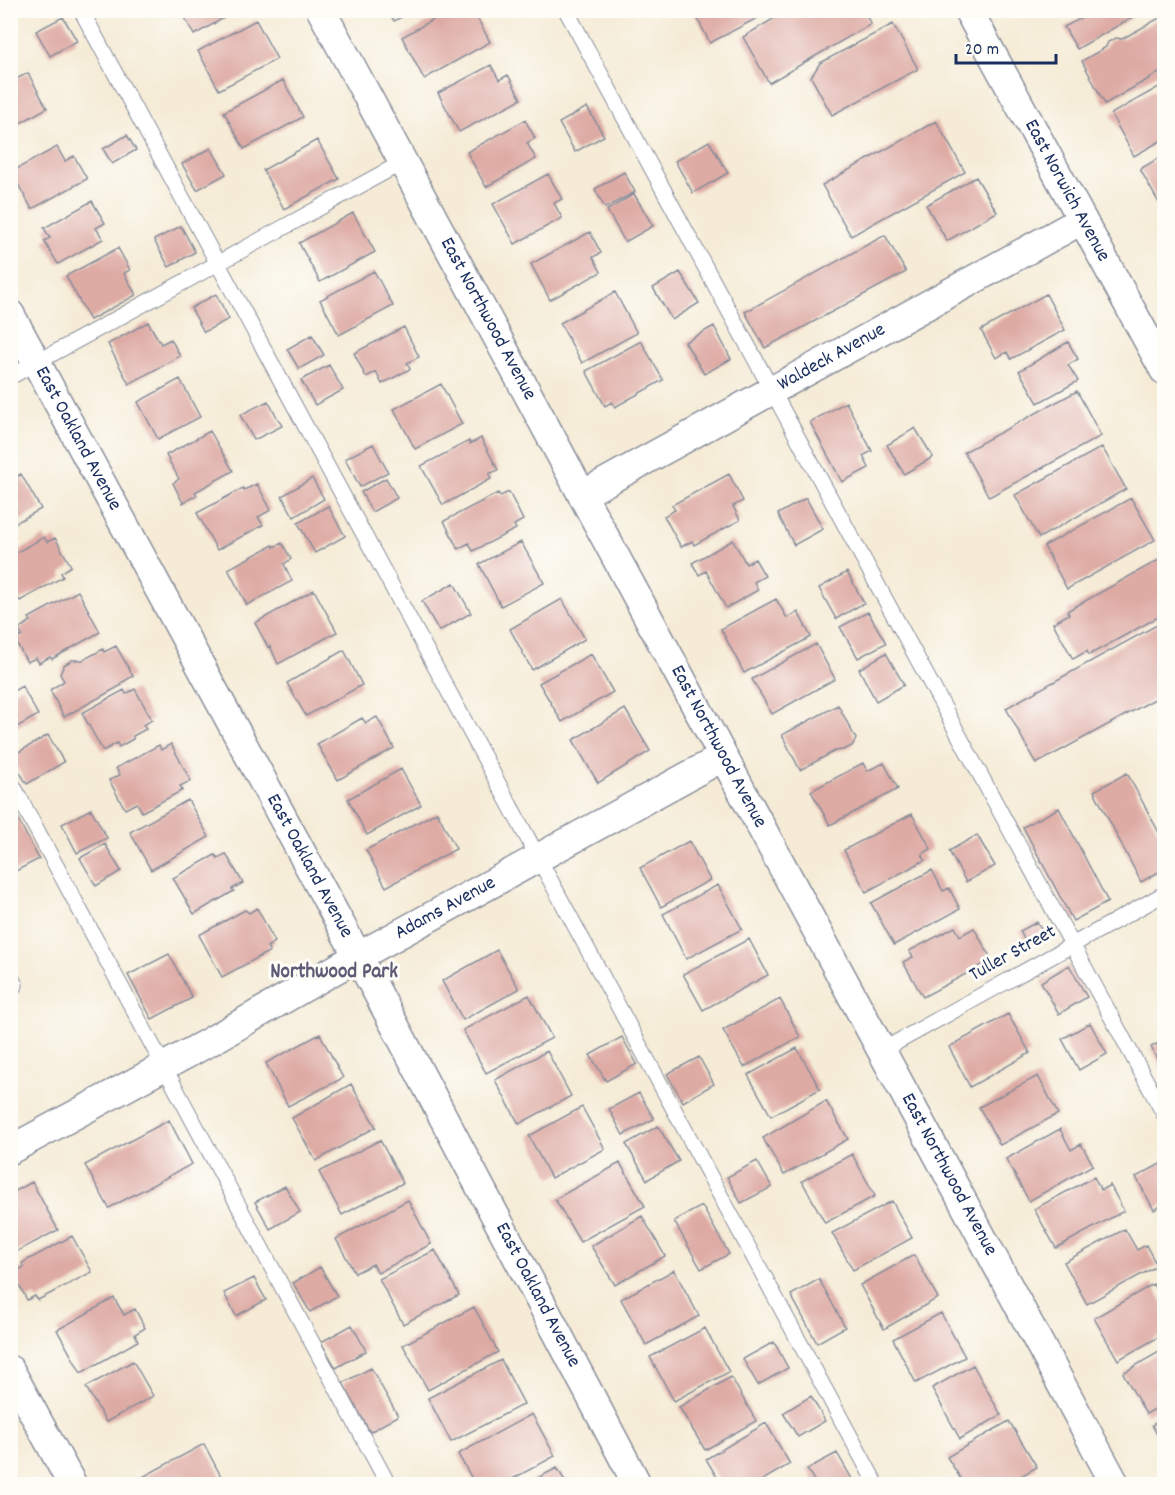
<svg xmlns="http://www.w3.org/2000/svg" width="1175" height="1495" viewBox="0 0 1175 1495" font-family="Dekko,sans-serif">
<rect width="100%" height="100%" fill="#fdfcf7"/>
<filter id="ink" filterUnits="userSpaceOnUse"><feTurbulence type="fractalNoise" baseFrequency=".0167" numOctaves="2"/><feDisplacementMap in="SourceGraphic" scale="12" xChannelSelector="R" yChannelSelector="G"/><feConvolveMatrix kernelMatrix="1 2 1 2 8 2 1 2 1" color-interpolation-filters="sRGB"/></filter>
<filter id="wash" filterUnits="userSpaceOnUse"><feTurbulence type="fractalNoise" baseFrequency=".008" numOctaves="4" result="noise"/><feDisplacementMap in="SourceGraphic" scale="24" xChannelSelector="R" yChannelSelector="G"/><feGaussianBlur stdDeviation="1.35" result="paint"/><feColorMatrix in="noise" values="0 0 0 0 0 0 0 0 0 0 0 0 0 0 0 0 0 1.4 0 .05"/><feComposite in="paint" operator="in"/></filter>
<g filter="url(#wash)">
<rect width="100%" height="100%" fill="#f5ebd6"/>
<g id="blocks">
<path fill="#deaaa4" d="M 181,10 L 238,10 L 194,35 Z
M 388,10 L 415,10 L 394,21 Z
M 450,10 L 473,10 L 490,42 L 424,79 L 402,37 Z
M 693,10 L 772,10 L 710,43 Z
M 788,10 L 863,10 L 871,24 L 769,83 L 743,37 Z
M 1084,10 L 1129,10 L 1133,17 L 1077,49 L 1064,27 L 1087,15 Z
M 63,17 L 77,41 L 50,56 L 36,31 Z
M 1161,17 L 1164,24 L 1164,70 L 1105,104 L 1082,61 L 1106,47 L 1108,42 L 1116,38 L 1122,39 Z
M 256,20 L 277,59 L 219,90 L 198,51 Z
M 893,24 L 918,69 L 832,115 L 811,77 L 820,63 Z
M 491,65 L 499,80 L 508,75 L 521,99 L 459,132 L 438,93 Z
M 28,73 L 47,108 L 10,129 L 10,82 Z
M 283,80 L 303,117 L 244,149 L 224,112 Z
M 1164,84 L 1164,139 L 1134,156 L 1111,114 Z
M 587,107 L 604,136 L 575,152 L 559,123 Z
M 525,120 L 535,138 L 527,143 L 536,159 L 486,187 L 467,152 Z
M 936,121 L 965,172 L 851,236 L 822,185 Z
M 127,135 L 136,150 L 112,164 L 103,149 Z
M 317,140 L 339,179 L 284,209 L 263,170 Z
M 709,141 L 728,173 L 693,193 L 675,161 Z
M 57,147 L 65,161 L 74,156 L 87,179 L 32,209 L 11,172 Z
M 211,148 L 226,174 L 197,190 L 182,164 Z
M 1164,155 L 1164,212 L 1140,169 Z
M 624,172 L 635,192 L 605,208 L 595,189 Z
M 548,174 L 562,199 L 554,203 L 562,218 L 515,244 L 493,204 Z
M 976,177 L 997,212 L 947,241 L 926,205 Z
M 634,194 L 653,226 L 625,242 L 607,210 Z
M 92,201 L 105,223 L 96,228 L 103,239 L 58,264 L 44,241 L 50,238 L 44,228 Z
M 353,213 L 375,252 L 320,282 L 299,243 Z
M 181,226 L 195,252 L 169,267 L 154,240 Z
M 590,232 L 601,253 L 593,257 L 601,272 L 550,300 L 531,264 Z
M 885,235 L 906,272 L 765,348 L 745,312 Z
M 118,248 L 130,270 L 124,273 L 136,295 L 90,320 L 66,276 Z
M 374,271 L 393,306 L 339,335 L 320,300 Z
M 680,272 L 699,303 L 672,320 L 653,288 Z
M 615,292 L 637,333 L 582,363 L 560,323 Z
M 216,294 L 229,319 L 204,332 L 191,308 Z
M 1046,294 L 1065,330 L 1011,359 L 1007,352 L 996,358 L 981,330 Z
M 148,322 L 161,344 L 171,339 L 180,356 L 129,384 L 108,344 Z
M 714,326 L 731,359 L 704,374 L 685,342 Z
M 404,327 L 419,357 L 407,363 L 410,369 L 382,384 L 376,372 L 366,377 L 354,353 Z
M 312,335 L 324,355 L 299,369 L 287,349 Z
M 641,341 L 663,380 L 615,407 L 612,402 L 605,406 L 586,371 Z
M 1068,342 L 1078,359 L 1068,365 L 1078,381 L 1038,403 L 1019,371 Z
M 329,365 L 343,390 L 315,405 L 301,380 Z
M 180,379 L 200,417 L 158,439 L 138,402 Z
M 441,384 L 462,424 L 415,449 L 394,409 Z
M 1077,391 L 1101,436 L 989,497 L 964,452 Z
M 268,401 L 282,426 L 254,440 L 240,415 Z
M 846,402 L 872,451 L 863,456 L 869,468 L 842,482 L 810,422 Z
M 915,428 L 933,457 L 904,474 L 887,445 Z
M 210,431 L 233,471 L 195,492 L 197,495 L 183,503 L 173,483 L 179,479 L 166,455 Z
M 481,438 L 498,470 L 489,474 L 491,479 L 443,505 L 421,466 L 469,441 L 470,444 Z
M 373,444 L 388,472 L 360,487 L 345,459 Z
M 1102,447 L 1126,489 L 1039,538 L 1015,495 Z
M 21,474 L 41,509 L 10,526 L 10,480 Z
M 729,474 L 743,501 L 733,506 L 740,520 L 694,545 L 692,541 L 681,547 L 664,516 L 675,510 L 672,505 Z
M 312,478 L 324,499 L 294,517 L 282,496 Z
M 386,478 L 397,498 L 372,512 L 361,492 Z
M 257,484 L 271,510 L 258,517 L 263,525 L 217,550 L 197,513 L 243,488 L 244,490 Z
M 509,492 L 523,520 L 514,525 L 516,529 L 473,551 L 469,543 L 458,549 L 444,521 L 498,493 L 500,496 Z
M 806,498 L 823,529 L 794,545 L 778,514 Z
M 1131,498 L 1155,540 L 1067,589 L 1044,546 Z
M 328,506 L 345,536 L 315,553 L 298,523 Z
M 44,537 L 47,542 L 55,538 L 71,566 L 61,573 L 63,577 L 20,601 L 14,592 L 10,594 L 10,556 Z
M 733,540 L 746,564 L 755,559 L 765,576 L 754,582 L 758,590 L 726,608 L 706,571 L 699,575 L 692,563 Z
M 521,542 L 544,583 L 501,606 L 479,564 Z
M 282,543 L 291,559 L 284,564 L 292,581 L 247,605 L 228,569 L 273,545 L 274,547 Z
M 1164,557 L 1164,614 L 1089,655 L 1087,651 L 1073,659 L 1053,623 L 1069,614 L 1067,611 Z
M 847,572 L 864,603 L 836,619 L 819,588 Z
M 454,583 L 471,613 L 439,631 L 422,601 Z
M 314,590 L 337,632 L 278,664 L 270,646 L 268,647 L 255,623 Z
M 78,591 L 100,632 L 52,659 L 50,657 L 39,663 L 36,658 L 27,662 L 15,640 L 22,636 L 18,629 L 31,621 L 29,618 Z
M 562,599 L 585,639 L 532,670 L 510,629 Z
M 776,599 L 787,618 L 798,612 L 811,637 L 744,673 L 721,629 Z
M 868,612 L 886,643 L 858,658 L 840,627 Z
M 1164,621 L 1164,694 L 1036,764 L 1006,708 Z
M 816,644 L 835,679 L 772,714 L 752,679 Z
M 116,646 L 133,676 L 121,683 L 122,685 L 64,717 L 50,690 L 64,681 L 60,674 L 64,665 L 72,660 L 83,660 L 103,649 L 104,652 Z
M 344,650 L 362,685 L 306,716 L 287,683 Z
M 886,653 L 904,685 L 876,701 L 859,669 Z
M 591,654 L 613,692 L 562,722 L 539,683 Z
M 22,686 L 38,715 L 10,731 L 10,693 Z
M 135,689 L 152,720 L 143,725 L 146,729 L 133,736 L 133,739 L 119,747 L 117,743 L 103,751 L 82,713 L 124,690 L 126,694 Z
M 838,705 L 856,739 L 852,746 L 843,750 L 835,751 L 800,770 L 782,735 Z
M 625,709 L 650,751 L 598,783 L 573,740 Z
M 377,717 L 394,748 L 338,780 L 317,744 L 362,718 L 366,723 Z
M 48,735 L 64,762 L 27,784 L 10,757 Z
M 171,744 L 191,781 L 180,786 L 183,790 L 142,812 L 137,803 L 125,809 L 109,780 L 120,775 L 116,768 L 159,745 L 161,750 Z
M 863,763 L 867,771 L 884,763 L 898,789 L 830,825 L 811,791 Z
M 401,769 L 421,805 L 367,835 L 348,799 Z
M 1127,773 L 1164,842 L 1164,869 L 1141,882 L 1094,791 Z
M 188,800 L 209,837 L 151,870 L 130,832 Z
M 10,804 L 39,859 L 10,874 Z
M 1059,808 L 1108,902 L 1073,921 L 1023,827 Z
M 91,809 L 107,838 L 77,853 L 62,824 Z
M 437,812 L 456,849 L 386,887 L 366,850 Z
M 912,814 L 931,849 L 922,854 L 925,860 L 866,892 L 844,850 Z
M 977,835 L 995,866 L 966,882 L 949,851 Z
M 689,841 L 710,880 L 661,907 L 640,868 Z
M 105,844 L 121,871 L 96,886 L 80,858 Z
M 226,854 L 243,883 L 232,889 L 234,891 L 194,914 L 173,878 L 215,855 L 218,858 Z
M 932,870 L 943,891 L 949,888 L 960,909 L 894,945 L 871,903 Z
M 718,885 L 742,929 L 686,959 L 663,914 Z
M 257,908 L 275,942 L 267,947 L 270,951 L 222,977 L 199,935 L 245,910 L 249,913 Z
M 1037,922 L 1045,935 L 1027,945 L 1020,931 Z
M 955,927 L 960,936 L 974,928 L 992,960 L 923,997 L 903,962 L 913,957 L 909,951 Z
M 749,939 L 768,975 L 703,1010 L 683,974 Z
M 497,950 L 519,989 L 463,1020 L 442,981 Z
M 169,954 L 192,998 L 152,1019 L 128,975 Z
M 1069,965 L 1087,997 L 1059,1014 L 1041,982 Z
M 529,995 L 552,1038 L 486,1073 L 463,1030 Z
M 780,999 L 800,1037 L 744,1067 L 723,1030 Z
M 1008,1014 L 1030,1053 L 970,1087 L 949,1047 Z
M 1090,1023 L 1107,1054 L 1079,1070 L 1062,1039 Z
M 320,1034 L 343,1078 L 288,1106 L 266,1063 Z
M 622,1037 L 637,1064 L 606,1081 L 590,1055 Z
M 1164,1040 L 1164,1073 L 1151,1047 Z
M 797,1048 L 820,1089 L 771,1116 L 748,1075 Z
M 547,1051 L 571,1096 L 519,1124 L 495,1080 Z
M 699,1057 L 714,1084 L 683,1102 L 667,1074 Z
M 1038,1076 L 1058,1114 L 1000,1145 L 979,1107 Z
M 351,1084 L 376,1127 L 316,1161 L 292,1118 Z
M 639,1093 L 654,1119 L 623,1135 L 609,1109 Z
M 826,1101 L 848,1139 L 784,1175 L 763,1138 Z
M 582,1107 L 605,1149 L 551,1178 L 529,1136 Z
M 169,1120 L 192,1164 L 109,1208 L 85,1165 Z
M 658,1126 L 679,1161 L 647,1180 L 626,1144 Z
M 1060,1129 L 1071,1150 L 1081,1144 L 1093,1165 L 1029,1201 L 1006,1159 Z
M 380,1140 L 403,1183 L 342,1215 L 319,1172 Z
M 852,1154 L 875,1196 L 825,1223 L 802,1181 Z
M 757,1161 L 772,1187 L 741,1203 L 727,1177 Z
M 1164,1162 L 1164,1204 L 1154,1210 L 1136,1177 Z
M 620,1163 L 645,1206 L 580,1242 L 555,1199 Z
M 1094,1177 L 1101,1190 L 1110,1185 L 1124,1211 L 1056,1248 L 1034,1209 Z
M 32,1182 L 58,1230 L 10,1255 L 10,1194 Z
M 285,1186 L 300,1212 L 270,1229 L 255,1202 Z
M 408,1200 L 431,1244 L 378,1273 L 373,1264 L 355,1273 L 336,1239 Z
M 892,1201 L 912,1238 L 853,1270 L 832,1233 Z
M 702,1206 L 729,1254 L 701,1269 L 674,1221 Z
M 642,1216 L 665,1256 L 615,1285 L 591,1246 Z
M 1125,1229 L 1137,1250 L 1146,1245 L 1157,1266 L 1087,1304 L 1064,1262 Z
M 72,1236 L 92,1272 L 38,1300 L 35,1296 L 27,1300 L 13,1273 L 24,1267 L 22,1263 Z
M 435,1250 L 459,1295 L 403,1324 L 379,1279 Z
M 914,1255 L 938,1298 L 884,1329 L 860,1285 Z
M 320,1267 L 337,1296 L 310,1312 L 293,1283 Z
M 674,1270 L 699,1316 L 646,1345 L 621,1299 Z
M 254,1278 L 266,1300 L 236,1316 L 224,1293 Z
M 819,1279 L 845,1327 L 817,1343 L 791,1295 Z
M 1153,1284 L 1164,1305 L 1164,1334 L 1118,1360 L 1094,1318 Z
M 114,1298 L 124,1315 L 135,1309 L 145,1328 L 135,1334 L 138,1341 L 81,1373 L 57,1330 Z
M 474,1307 L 498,1352 L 428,1390 L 403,1345 Z
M 941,1313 L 965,1357 L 916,1383 L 893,1339 Z
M 352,1325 L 366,1351 L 336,1368 L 321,1342 Z
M 705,1328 L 729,1372 L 674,1401 L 650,1357 Z
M 774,1342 L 788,1368 L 758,1385 L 743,1359 Z
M 1164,1349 L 1164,1404 L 1146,1414 L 1123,1373 Z
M 501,1360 L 524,1404 L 451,1442 L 428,1398 Z
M 133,1361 L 153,1396 L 106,1422 L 86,1387 Z
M 973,1365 L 1001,1415 L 960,1439 L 932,1388 Z
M 371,1368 L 398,1416 L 370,1432 L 343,1383 Z
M 731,1377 L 756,1421 L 705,1450 L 679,1407 Z
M 811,1396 L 825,1421 L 798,1437 L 783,1413 Z
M 532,1414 L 555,1456 L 503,1484 L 475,1484 L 458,1454 Z
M 1164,1418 L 1164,1448 L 1152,1425 Z
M 1009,1421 L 1037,1467 L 1007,1484 L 964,1484 L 947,1457 Z
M 766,1423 L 790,1464 L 756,1484 L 721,1484 L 706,1459 Z
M 204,1444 L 225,1484 L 139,1484 L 137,1480 Z
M 837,1453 L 852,1479 L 842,1484 L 816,1484 L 807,1469 Z
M 557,1468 L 567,1484 L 526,1484 Z"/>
</g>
</g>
<g filter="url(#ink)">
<use href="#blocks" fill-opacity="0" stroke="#888d9a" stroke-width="1.5"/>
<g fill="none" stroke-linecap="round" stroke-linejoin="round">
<defs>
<path id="service" d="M 81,10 L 876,1484
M 566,10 L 1164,1114
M 10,377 L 403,162
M 10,780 L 388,1484
M 10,975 L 15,985
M 881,1051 L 1164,894"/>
<g id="minor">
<path id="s1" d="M 321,10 L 1115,1484"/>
<path id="s2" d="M 968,10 L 1164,370"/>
<path id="s3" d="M 10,314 L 376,990 L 637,1484"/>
<path id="s4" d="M 582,495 L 1082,220"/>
<path id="s5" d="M 10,1150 L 209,1042 L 357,957 L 723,757"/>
<path d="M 10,1370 L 72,1484"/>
</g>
</defs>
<use href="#service" stroke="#888d9a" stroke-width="17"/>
<use href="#minor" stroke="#888d9a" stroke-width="31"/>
<use href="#service" stroke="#fff" stroke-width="15"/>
<use href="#minor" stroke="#fff" stroke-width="28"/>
</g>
</g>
<g text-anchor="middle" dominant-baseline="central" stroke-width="6" stroke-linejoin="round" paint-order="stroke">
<g font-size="20" fill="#1b2f5e" stroke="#fdfcf7">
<text stroke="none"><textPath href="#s2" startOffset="206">East Norwich Avenue</textPath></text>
<text stroke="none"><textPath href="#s1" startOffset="351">East Northwood Avenue</textPath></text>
<text stroke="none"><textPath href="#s4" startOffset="285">Waldeck Avenue</textPath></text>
<text stroke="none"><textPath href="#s3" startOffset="142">East Oakland Avenue</textPath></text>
<text stroke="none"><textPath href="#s1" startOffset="837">East Northwood Avenue</textPath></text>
<text stroke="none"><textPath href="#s3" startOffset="628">East Oakland Avenue</textPath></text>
<text stroke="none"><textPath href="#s5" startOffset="498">Adams Avenue</textPath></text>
<text transform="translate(1013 954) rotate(-29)">Tuller Street</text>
<text stroke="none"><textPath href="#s1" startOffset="1323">East Northwood Avenue</textPath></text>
<text stroke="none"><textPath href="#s3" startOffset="1114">East Oakland Avenue</textPath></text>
</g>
<g font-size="21" font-weight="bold" fill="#5f5a76" stroke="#fdfcf7">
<text x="334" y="973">Northwood Park</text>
</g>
</g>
<rect width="1175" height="1495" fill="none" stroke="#fdfcf7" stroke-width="36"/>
<path d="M956 54v9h100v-9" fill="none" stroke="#1b2f5e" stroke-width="3"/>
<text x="965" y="54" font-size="18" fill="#1b2f5e" stroke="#fdfcf7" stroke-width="4.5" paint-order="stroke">20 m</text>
</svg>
